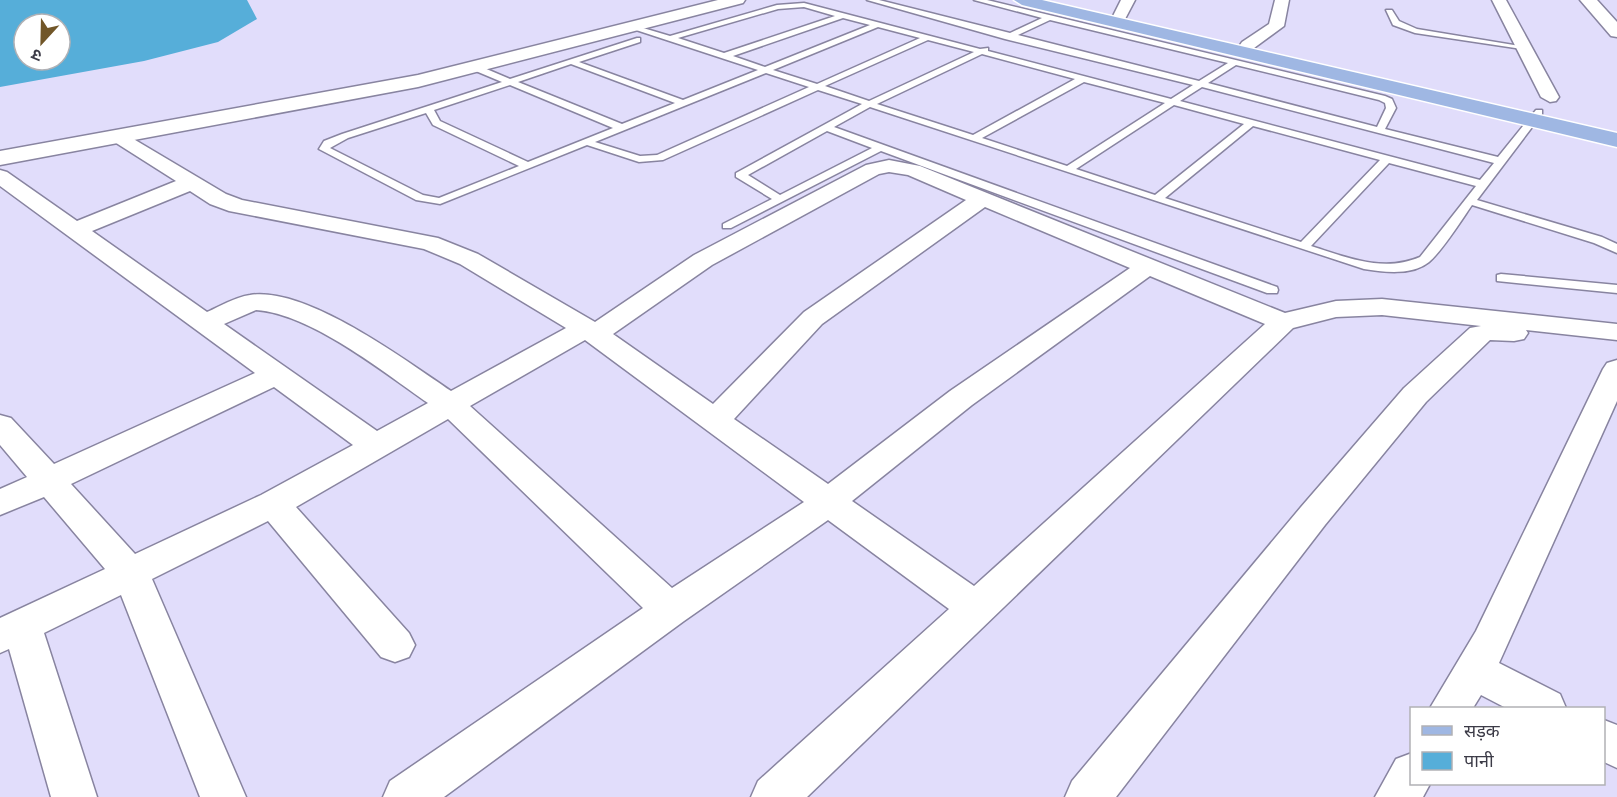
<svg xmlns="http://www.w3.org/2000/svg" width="1617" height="797" viewBox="0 0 1617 797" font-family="Karla,'Noto Sans Devanagari',sans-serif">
<rect width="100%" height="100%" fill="#e1ddfb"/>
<path fill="#56aed9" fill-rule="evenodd" d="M 0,0 L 247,0 L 257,19 L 218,42 L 144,61 L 0,87 ZM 24,24 L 60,24 L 60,60 L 24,60 Z"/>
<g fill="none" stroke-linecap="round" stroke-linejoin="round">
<defs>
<path id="service" d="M 867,0 L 879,0 L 1010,33 L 1042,18 L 974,0 L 987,0 L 1385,96 L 1392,99 L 1396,108 L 1385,129 L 1498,157 L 1536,110 L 1542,110 L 1542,114 L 1477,200 L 1602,237 L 1617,244 L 1617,253 L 1594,243 L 1472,205 C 1461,221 1442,251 1429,262 C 1412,276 1383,272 1364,269 L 870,107 L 834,127 L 1277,287 L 1278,290 L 1277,293 L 1267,293 L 881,151 L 731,228 L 723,228 L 723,224 L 772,199 L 736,177 L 736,173 L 862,104 L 818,90 L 663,160 L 639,162 L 587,145 L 440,204 L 416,200 L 319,149 L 324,141 L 342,134 L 502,82 L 471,69 L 471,65 L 477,65 L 510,79 L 637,38 L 640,38 L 640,42 L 579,62 L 683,100 L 758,70 L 633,29 L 633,25 L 670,36 L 777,5 L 804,3 L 980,49 L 988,48 L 988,51 L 1171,99 L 1193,85 L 1005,39 ZM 804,7 L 835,16 L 724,53 L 678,38 L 778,9 ZM 843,18 L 870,25 L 765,67 L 733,56 ZM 1050,20 L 1228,63 L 1199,81 L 1018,35 ZM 878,27 L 920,38 L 817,84 L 773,70 ZM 928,40 L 974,52 L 869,101 L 825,86 ZM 982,54 L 1075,79 L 973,135 L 877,104 ZM 571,64 L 675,103 L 622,124 L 518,82 ZM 1236,65 L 1379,100 L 1385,103 L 1386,108 L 1377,127 L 1208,83 ZM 766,73 L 809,87 L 657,155 L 640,156 L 595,142 ZM 1084,82 L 1165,103 L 1067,166 L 982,138 ZM 510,85 L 613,128 L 528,162 L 440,121 L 434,110 ZM 1202,87 L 1494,163 L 1480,180 L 1180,101 ZM 1174,105 L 1244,124 L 1155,195 L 1076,169 ZM 426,113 L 433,125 L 519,166 L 439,198 L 423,195 L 330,148 L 348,138 ZM 1253,126 L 1380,160 L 1301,242 L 1165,198 ZM 827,131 L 872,148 L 780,195 L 748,175 ZM 1389,163 L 1476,186 L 1420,257 C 1383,273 1346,257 1311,246 Z
M 1386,10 L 1392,10 L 1399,21 L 1417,29 L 1526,47 L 1522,49 L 1415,33 L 1393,25 Z
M 1501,274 L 1617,285 L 1617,293 L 1497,281 L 1497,275 Z"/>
<path id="minor" d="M 1121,0 L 1135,0 L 1125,19 L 1120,20 L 1113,16 Z
M 1275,0 L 1289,0 L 1284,26 L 1254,48 L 1242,48 L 1240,45 L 1242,42 L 1269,24 Z
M 1492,0 L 1506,0 L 1559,97 L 1556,101 L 1550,102 L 1541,97 Z
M 120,131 L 226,194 L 242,200 L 438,238 L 478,254 L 595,322 L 694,255 L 866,165 L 889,160 L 920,166 L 1285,313 L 1336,301 L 1382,299 L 1617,324 L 1617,340 L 1526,330 L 1528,333 L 1524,339 L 1514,341 L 1490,340 L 1426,402 L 1325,525 L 1116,797 L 1065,797 L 1072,781 L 1301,507 L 1404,388 L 1470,328 L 1481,326 L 1382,315 L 1336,317 L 1293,328 L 807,797 L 751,797 L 758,781 L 949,609 L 828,520 L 684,621 L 444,797 L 383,797 L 390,781 L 643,608 L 448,419 L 296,507 L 409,633 L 415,645 L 409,657 L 395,662 L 381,657 L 268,521 L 152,579 L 246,797 L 200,797 L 121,595 L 44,633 L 97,797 L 51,797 L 9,649 L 0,653 L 0,618 L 105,569 L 44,497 L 0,515 L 0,489 L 27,477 L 0,445 L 0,415 L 11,418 L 54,464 L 255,373 L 0,186 L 0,170 L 7,172 L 77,221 L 176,181 L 113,141 L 110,137 L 113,133 ZM 889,172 L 908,175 L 966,200 L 804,312 L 713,404 L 613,334 L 712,265 L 879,174 ZM 190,191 L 210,204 L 229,211 L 424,249 L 460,264 L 566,328 L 451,391 C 405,360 306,286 250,295 C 235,297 221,306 207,312 L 92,231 ZM 985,207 L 1130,268 L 950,391 L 828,484 L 734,419 L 822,324 ZM 1150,276 L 1265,324 L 974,586 L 852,501 L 972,405 ZM 256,310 C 311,314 382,371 428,403 L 377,431 L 224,324 ZM 585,340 L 804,502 L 672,588 L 470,406 ZM 274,387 L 353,445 L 261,495 L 135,554 L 71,484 Z
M 1617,360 L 1617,401 L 1499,663 L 1560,694 L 1566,708 L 1506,708 L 1481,695 L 1473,708 L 1430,708 L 1476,631 L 1603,369 L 1607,363 Z
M 1604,720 L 1617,725 L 1617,768 L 1604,762 Z
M 1412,753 L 1412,784 L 1430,784 L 1423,797 L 1375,797 L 1396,759 Z"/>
<path id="tertiary" d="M 718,0 L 745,0 L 743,3 L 418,87 L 0,165 L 0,151 L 418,75 Z
M 1580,0 L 1597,0 L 1617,22 L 1617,37 L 1611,36 Z"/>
<path id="primary" d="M 1014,0 L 1042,0 L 1617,133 L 1617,147 L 1022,5 Z"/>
</defs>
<use href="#service" stroke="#8884a0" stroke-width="3"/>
<use href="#minor" stroke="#8884a0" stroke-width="3"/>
<use href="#tertiary" stroke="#8884a0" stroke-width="3"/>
<use href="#primary" stroke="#fff" stroke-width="3"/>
<use href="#service" fill="#fff" fill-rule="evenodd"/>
<use href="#minor" fill="#fff" fill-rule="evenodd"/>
<use href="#tertiary" fill="#fff" fill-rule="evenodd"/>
<use href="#primary" fill="#9fb7e3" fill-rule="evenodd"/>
</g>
<rect x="1410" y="707" width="195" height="78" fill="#ffffff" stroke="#b1b1b5" stroke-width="1.5"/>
<rect x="1422" y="726" width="30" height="9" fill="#9fb7e3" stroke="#b1b1b5" stroke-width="1.5"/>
<text x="1464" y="737" font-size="18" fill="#3c3b47">सड़क</text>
<rect x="1422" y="752" width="30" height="18" fill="#56aed9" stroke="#b1b1b5" stroke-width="1.5"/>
<text x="1464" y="767" font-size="18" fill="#3c3b47">पानी</text>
<g transform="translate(42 42) rotate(202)"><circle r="28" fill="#ffffff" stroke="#b1b1b5" stroke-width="1.5"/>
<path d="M0-4.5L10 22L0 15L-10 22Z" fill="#715628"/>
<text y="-9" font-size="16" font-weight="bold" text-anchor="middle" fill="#3c3b47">उ</text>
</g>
</svg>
